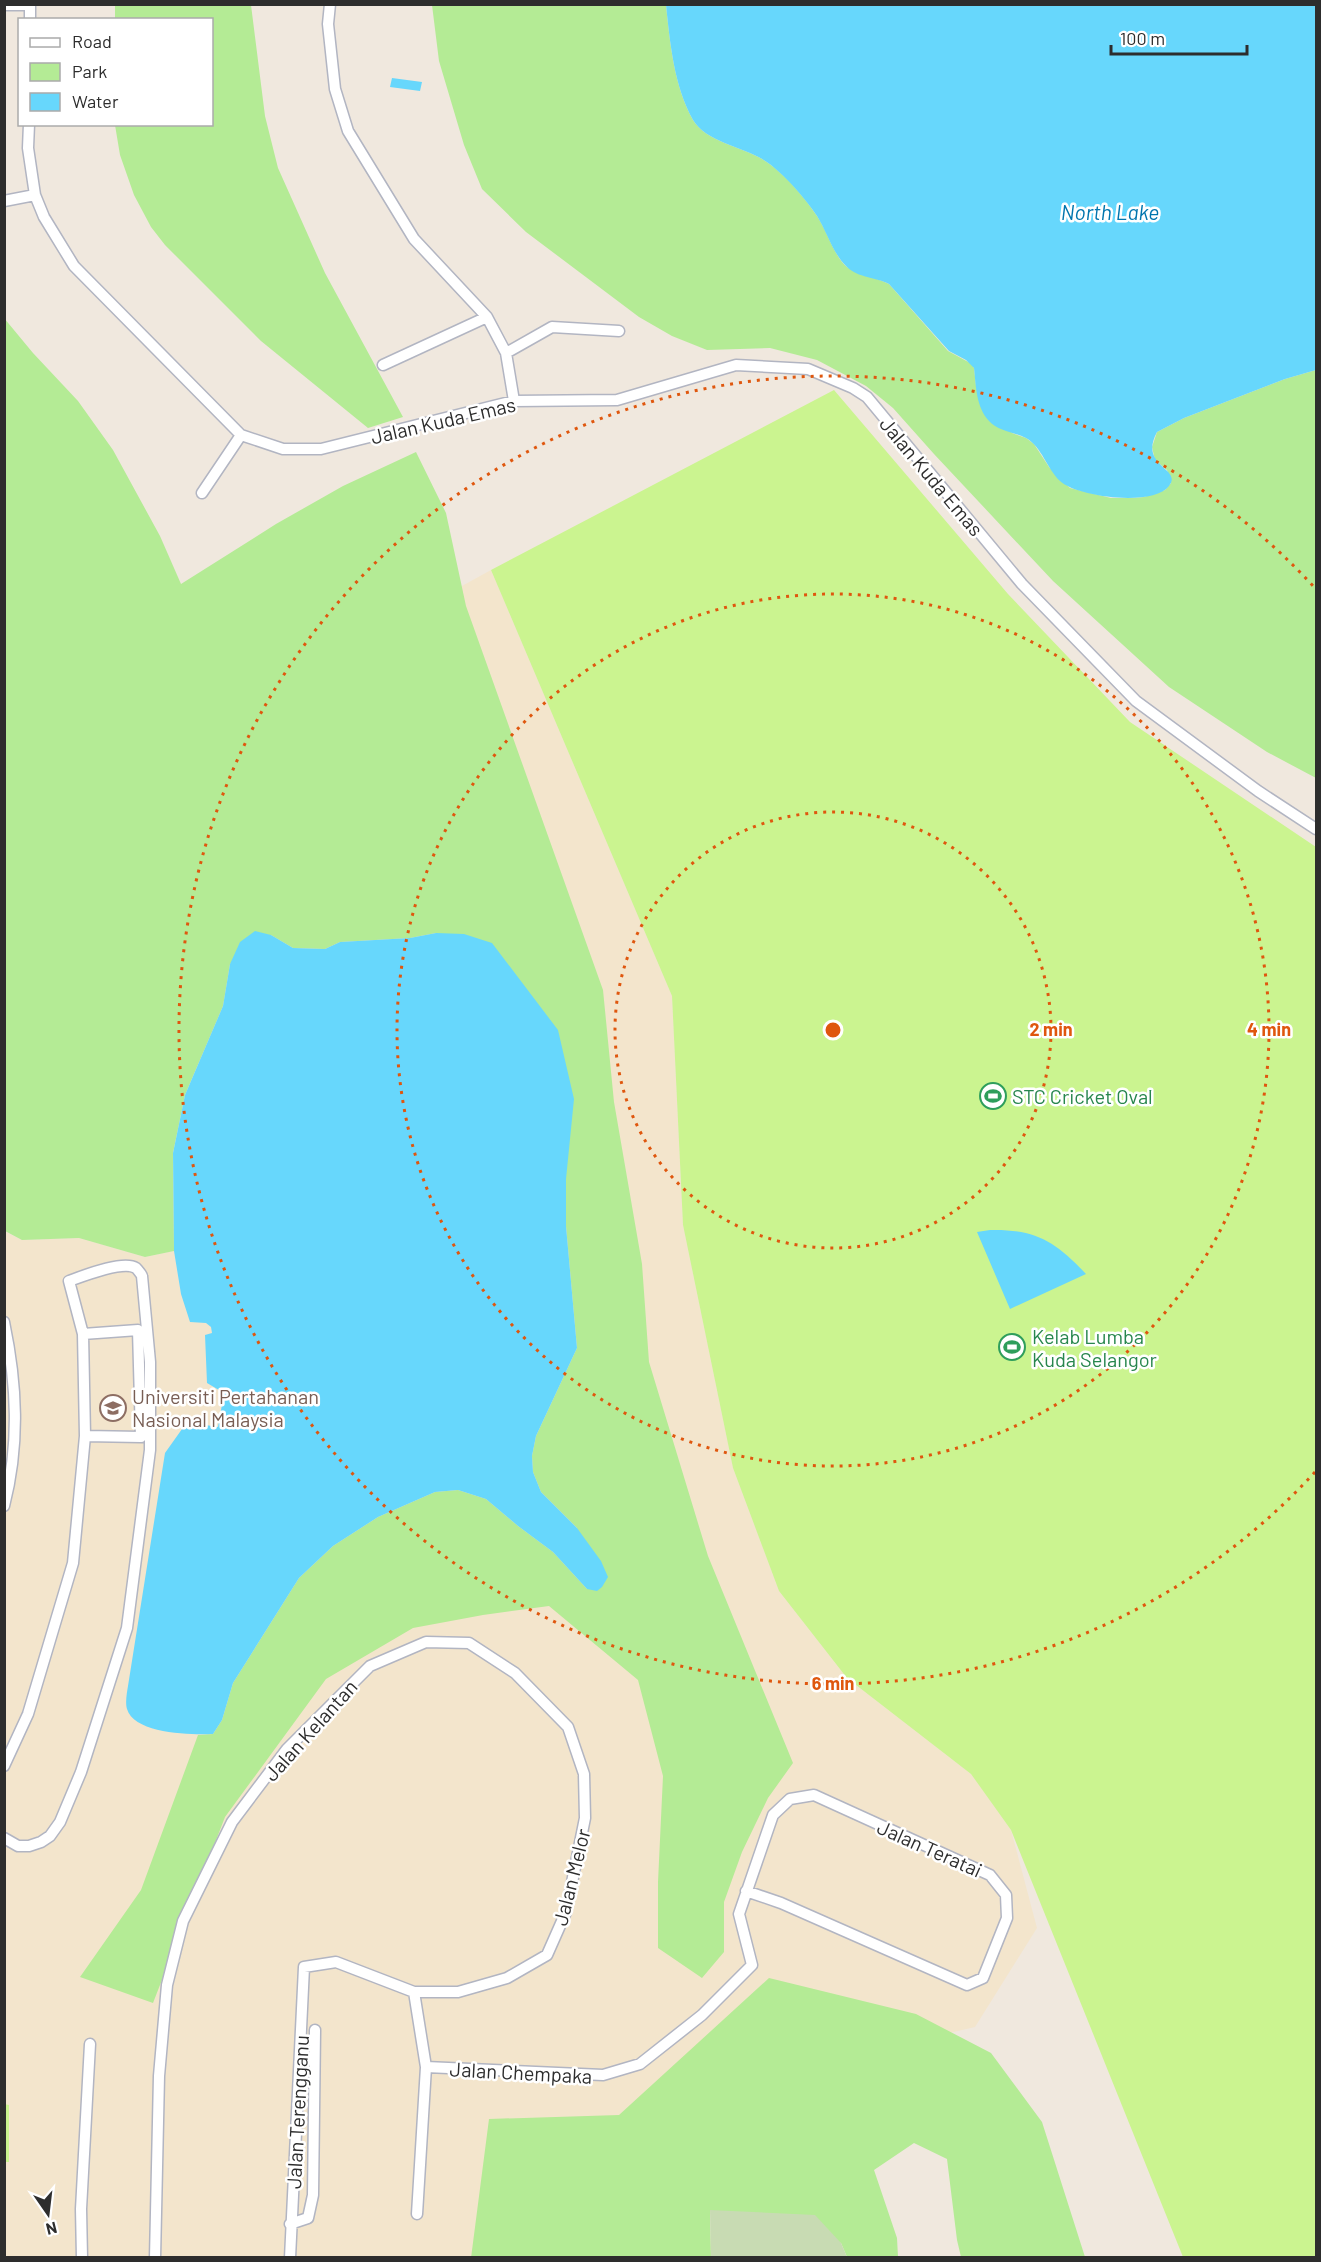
<svg xmlns="http://www.w3.org/2000/svg" width="1321" height="2262" viewBox="0 0 1321 2262" font-family="Barlow,sans-serif">
<rect width="100%" height="100%" fill="#f0e8de"/>
<path fill="#f3e5cc" d="M 491,570 L 672,996 L 683,1225 L 733,1468 L 779,1591 L 847,1678 L 971,1774 L 1011,1830 L 1037,1928 L 975,2027 L 748,2080 L 573,2257 L 5,2257 L 4,1231 L 22,1240 L 79,1238 L 145,1257 L 174,1251 L 181,1294 L 211,1327 L 224,1393 L 218,1427 L 187,1423 L 267,1629 L 162,751 Z"/>
<path fill="#b4eb95" d="M 115,5 L 251,5 L 265,116 L 278,168 L 325,273 L 403,417 L 368,428 L 261,341 L 165,245 L 151,227 L 134,195 L 120,155 L 115,125 L 212,124 L 212,20 L 115,19 Z
M 432,5 L 666,5 C 670,43 674,86 693,120 C 707,144 749,147 771,165 C 788,178 805,198 817,216 C 826,229 835,258 847,267 C 860,276 876,277 889,284 L 948,351 L 972,364 L 974,368 L 976,386 L 1012,433 L 1026,438 L 1034,444 L 1049,467 L 1070,488 L 1111,498 L 1133,498 L 1144,497 L 1165,490 L 1171,483 L 1167,470 L 1155,460 L 1152,447 L 1157,432 L 1184,418 L 1285,379 L 1316,370 L 1316,778 L 1267,752 L 1169,687 L 1053,581 L 934,454 L 893,408 L 866,386 L 817,360 L 770,348 L 707,350 L 672,336 L 639,317 L 526,232 L 482,189 L 464,145 L 439,61 Z
M 4,318 L 33,353 L 78,401 L 113,450 L 160,536 L 181,584 L 276,524 L 343,486 L 416,452 L 446,513 L 466,606 L 603,990 L 614,1102 L 642,1264 L 649,1362 L 708,1556 L 793,1763 L 768,1798 L 742,1852 L 724,1902 L 724,1952 L 702,1978 L 658,1948 L 658,1882 L 663,1776 L 638,1680 L 549,1606 L 483,1615 L 413,1628 L 326,1679 L 225,1817 L 153,2003 L 80,1977 L 141,1890 L 198,1735 L 213,1734 L 222,1720 L 233,1683 L 299,1578 L 333,1546 L 378,1517 L 435,1492 L 458,1490 L 486,1499 L 518,1526 L 553,1552 L 587,1589 L 577,1528 L 541,1492 L 533,1472 L 532,1456 L 536,1436 L 577,1348 L 566,1226 L 566,1179 L 436,933 L 410,938 L 340,942 L 325,949 L 293,948 L 271,935 L 230,964 L 223,1006 L 185,1095 L 173,1153 L 174,1251 L 145,1257 L 79,1238 L 22,1240 L 5,1231 Z
M 769,1978 L 916,2014 L 991,2053 L 1042,2122 L 1085,2257 L 961,2257 L 957,2240 L 947,2159 L 914,2143 L 874,2170 L 897,2238 L 898,2257 L 847,2257 L 841,2243 L 710,2211 L 711,2257 L 471,2258 L 489,2119 L 619,2115 Z"/>
<path fill="#c8dbb3" d="M 710,2210 L 815,2215 L 841,2243 L 847,2257 L 711,2257 Z"/>
<path fill="#cbf490" d="M 834,390 L 1008,594 L 1130,722 L 1316,847 L 1316,2257 L 1183,2257 L 1011,1830 L 971,1774 L 847,1678 L 779,1591 L 733,1468 L 683,1225 L 672,996 L 491,570 Z
M 4,2104 L 9,2105 L 9,2162 L 5,2162 Z"/>
<path fill="#67d7fc" d="M 666,5 L 1316,5 L 1316,370 L 1285,379 L 1184,418 L 1157,432 C 1138,467 1183,468 1169,486 C 1153,507 1077,497 1060,481 C 1047,469 1042,447 1026,438 C 1014,432 998,431 989,421 C 976,407 976,386 974,368 L 966,360 L 949,351 L 889,284 C 876,277 858,278 847,267 C 833,254 827,232 817,216 C 805,198 788,179 771,165 C 749,147 707,144 693,120 C 674,86 670,43 666,5 Z
M 392,78 L 422,82 L 420,91 L 390,87 Z
M 255,931 L 271,935 L 293,948 L 325,949 L 340,942 L 410,938 L 436,933 L 464,934 L 492,943 L 558,1030 L 574,1099 L 566,1179 L 566,1226 L 577,1348 L 536,1436 L 532,1456 L 533,1472 L 541,1492 L 577,1528 L 601,1561 L 608,1577 L 602,1587 L 597,1591 L 587,1589 L 553,1552 L 518,1526 L 486,1499 L 458,1490 L 435,1492 L 378,1517 L 333,1546 L 299,1578 L 233,1683 L 222,1720 L 213,1734 C 192,1735 134,1734 127,1709 C 125,1703 127,1692 128,1686 L 165,1453 L 187,1422 L 218,1427 L 224,1393 L 207,1383 L 205,1335 L 212,1333 L 211,1327 L 206,1323 L 190,1322 L 181,1294 L 174,1251 L 173,1153 L 185,1095 L 223,1006 L 230,964 L 240,942 Z
M 990,1230 C 1035,1229 1055,1241 1086,1274 L 1010,1309 L 977,1232 Z"/>
<g fill="none" stroke-linecap="round" stroke-linejoin="round">
<defs>
<path id="minor" d="M 330,4 L 328,24 L 335,89 L 348,131 L 414,239 L 487,317 L 506,353 L 514,401
M 4,5 L 30,5
M 30,20 L 30,4
M 29,124 L 28,148 L 35,195 L 44,217 L 74,266 L 241,435 L 283,449 L 321,449 L 514,401 L 617,400 L 736,365 L 808,369 L 853,388 L 867,397 L 1022,584 L 1136,701 L 1258,791 L 1316,829
M 4,201 L 35,195
M 506,353 L 552,327 L 619,331
M 383,365 L 487,317
M 202,493 L 241,435
M 4,1322 C 17,1384 20,1444 4,1506
M 83,1334 L 138,1330 L 141,1437 L 85,1436
M 4,1766 L 28,1714 L 73,1563 L 85,1436 L 83,1334 L 69,1281 C 83,1276 123,1260 136,1268 C 137,1269 142,1275 142,1276 L 150,1362 L 150,1450 L 127,1628 L 81,1772 L 60,1822 L 50,1836 L 41,1842 L 29,1846 L 18,1846 L 4,1838
M 414,1992 L 426,2067 L 417,2214
M 426,2067 L 603,2075 L 640,2064 L 702,2015 L 752,1965 L 739,1914 L 773,1815 L 790,1799 L 814,1795 L 990,1875 L 1006,1895 L 1007,1918 L 983,1978 L 967,1985 L 781,1903 L 746,1891
M 290,2224 L 308,2218 L 313,2195 L 315,2030
M 82,2258 L 81,2209 L 90,2044
M 155,2258 L 159,2076 L 167,1985 L 183,1921 L 232,1822 L 287,1749 L 370,1666 L 426,1642 L 469,1643 L 515,1673 L 568,1727 L 584,1774 L 585,1818 L 566,1912 L 547,1955 L 507,1978 L 458,1992 L 414,1992 L 336,1962 L 304,1967 L 290,2258"/>
</defs>
<use href="#minor" stroke="#b2b5c2" stroke-width="13"/>
<use href="#minor" stroke="#fff" stroke-width="10"/>
</g>
<g fill="none" stroke="#df570e" stroke-width="3" stroke-dasharray="3 6">
<circle cx="833" cy="1030" r="218"/>
<circle cx="833" cy="1030" r="436"/>
<path d="M1315 1472A654 654 0 1 1 1315 588"/>
</g>
<defs>
<symbol id="stadium-ring" viewBox="-11 -11 22 22"><circle r="9.5" fill="#fff" stroke="#2e9e5b" stroke-width="1.5"/><path d="M0-5a6.5 5 0 1 0 0 10a6.5 5 0 1 0 0-10ZM-3.5-1.8h7v3.6h-7Z" fill="#2e9e5b"/></symbol>
<symbol id="university-ring" viewBox="-11 -11 22 22"><circle r="9.5" fill="#fff" stroke="#8d6e63" stroke-width="1.5"/><path d="M0-5L7-2L0 1L-7-2ZM-4 1L0 2.5L4 1V4Q0 6-4 4Z" fill="#8d6e63"/></symbol>
</defs>
<g fill-rule="evenodd">
<use href="#stadium-ring" x="978" y="1081" width="30" height="30"/>
<use href="#stadium-ring" x="997" y="1332" width="30" height="30"/>
<use href="#university-ring" x="98" y="1393" width="30" height="30"/>
</g>
<g text-anchor="middle" dominant-baseline="central" stroke-width="5" stroke-linejoin="round" paint-order="stroke">
<g font-size="20" fill="#2d2d2d" stroke="#fff">
<text transform="translate(443 420) rotate(-13)">Jalan Kuda Emas</text>
<text transform="translate(932 476) rotate(50)">Jalan Kuda Emas</text>
<text transform="translate(310 1730) rotate(-48)">Jalan Kelantan</text>
<text transform="translate(930 1848) rotate(24)">Jalan Teratai</text>
<text transform="translate(571 1877) rotate(-76)">Jalan Melor</text>
<text transform="translate(521 2072) rotate(3)">Jalan Chempaka</text>
<text transform="translate(297 2112) rotate(-87)">Jalan Terengganu</text>
</g>
<g font-size="20" fill="#27864d" stroke="#fff" text-anchor="start">
<text x="1012" y="1096">STC Cricket Oval</text>
<text x="1032" y="1336">Kelab Lumba<tspan x="1032" dy="23">Kuda Selangor</tspan></text>
</g>
<g font-size="20" fill="#785e54" stroke="#fff" text-anchor="start">
<text x="132" y="1396">Universiti Pertahanan<tspan x="132" dy="23">Nasional Malaysia</tspan></text>
</g>
<g font-size="21" font-style="italic" fill="#0075ae" stroke="#fff">
<text x="1110" y="211">North Lake</text>
</g>
</g>
<circle cx="833" cy="1030" r="9" fill="#df570e" stroke="#fff" stroke-width="3"/>
<g font-size="18" text-anchor="middle" font-weight="bold" fill="#df570e" stroke="#fff" stroke-width="5" stroke-linejoin="round" paint-order="stroke">
<text x="1051" y="1036">2 min</text>
<text x="1269" y="1036">4 min</text>
<text x="833" y="1690">6 min</text>
</g>
<rect width="1321" height="2262" fill="none" stroke="#2d2d2d" stroke-width="12"/>
<rect x="18" y="18" width="195" height="108" fill="#ffffff" stroke="#ababab" stroke-width="1.5"/>
<rect x="30" y="38" width="30" height="9" fill="#ffffff" stroke="#ababab" stroke-width="1.5"/>
<text x="72" y="48" font-size="18" fill="#2d2d2d">Road</text>
<rect x="30" y="63" width="30" height="18" fill="#b4eb95" stroke="#ababab" stroke-width="1.5"/>
<text x="72" y="78" font-size="18" fill="#2d2d2d">Park</text>
<rect x="30" y="93" width="30" height="18" fill="#67d7fc" stroke="#ababab" stroke-width="1.5"/>
<text x="72" y="108" font-size="18" fill="#2d2d2d">Water</text>
<g transform="translate(48 2214) rotate(166)" stroke="#ffffff" stroke-width="4.5" paint-order="stroke">
<path d="M0-4.5L10 22L0 15L-10 22Z" fill="#2d2d2d"/>
<text y="-9" font-size="16" font-weight="bold" text-anchor="middle" fill="#2d2d2d">N</text>
</g>
<path d="M1111 45v9h136v-9" fill="none" stroke="#2d2d2d" stroke-width="3"/>
<text x="1120" y="45" font-size="18" fill="#2d2d2d" stroke="#ffffff" stroke-width="4.5" paint-order="stroke">100 m</text>
</svg>
